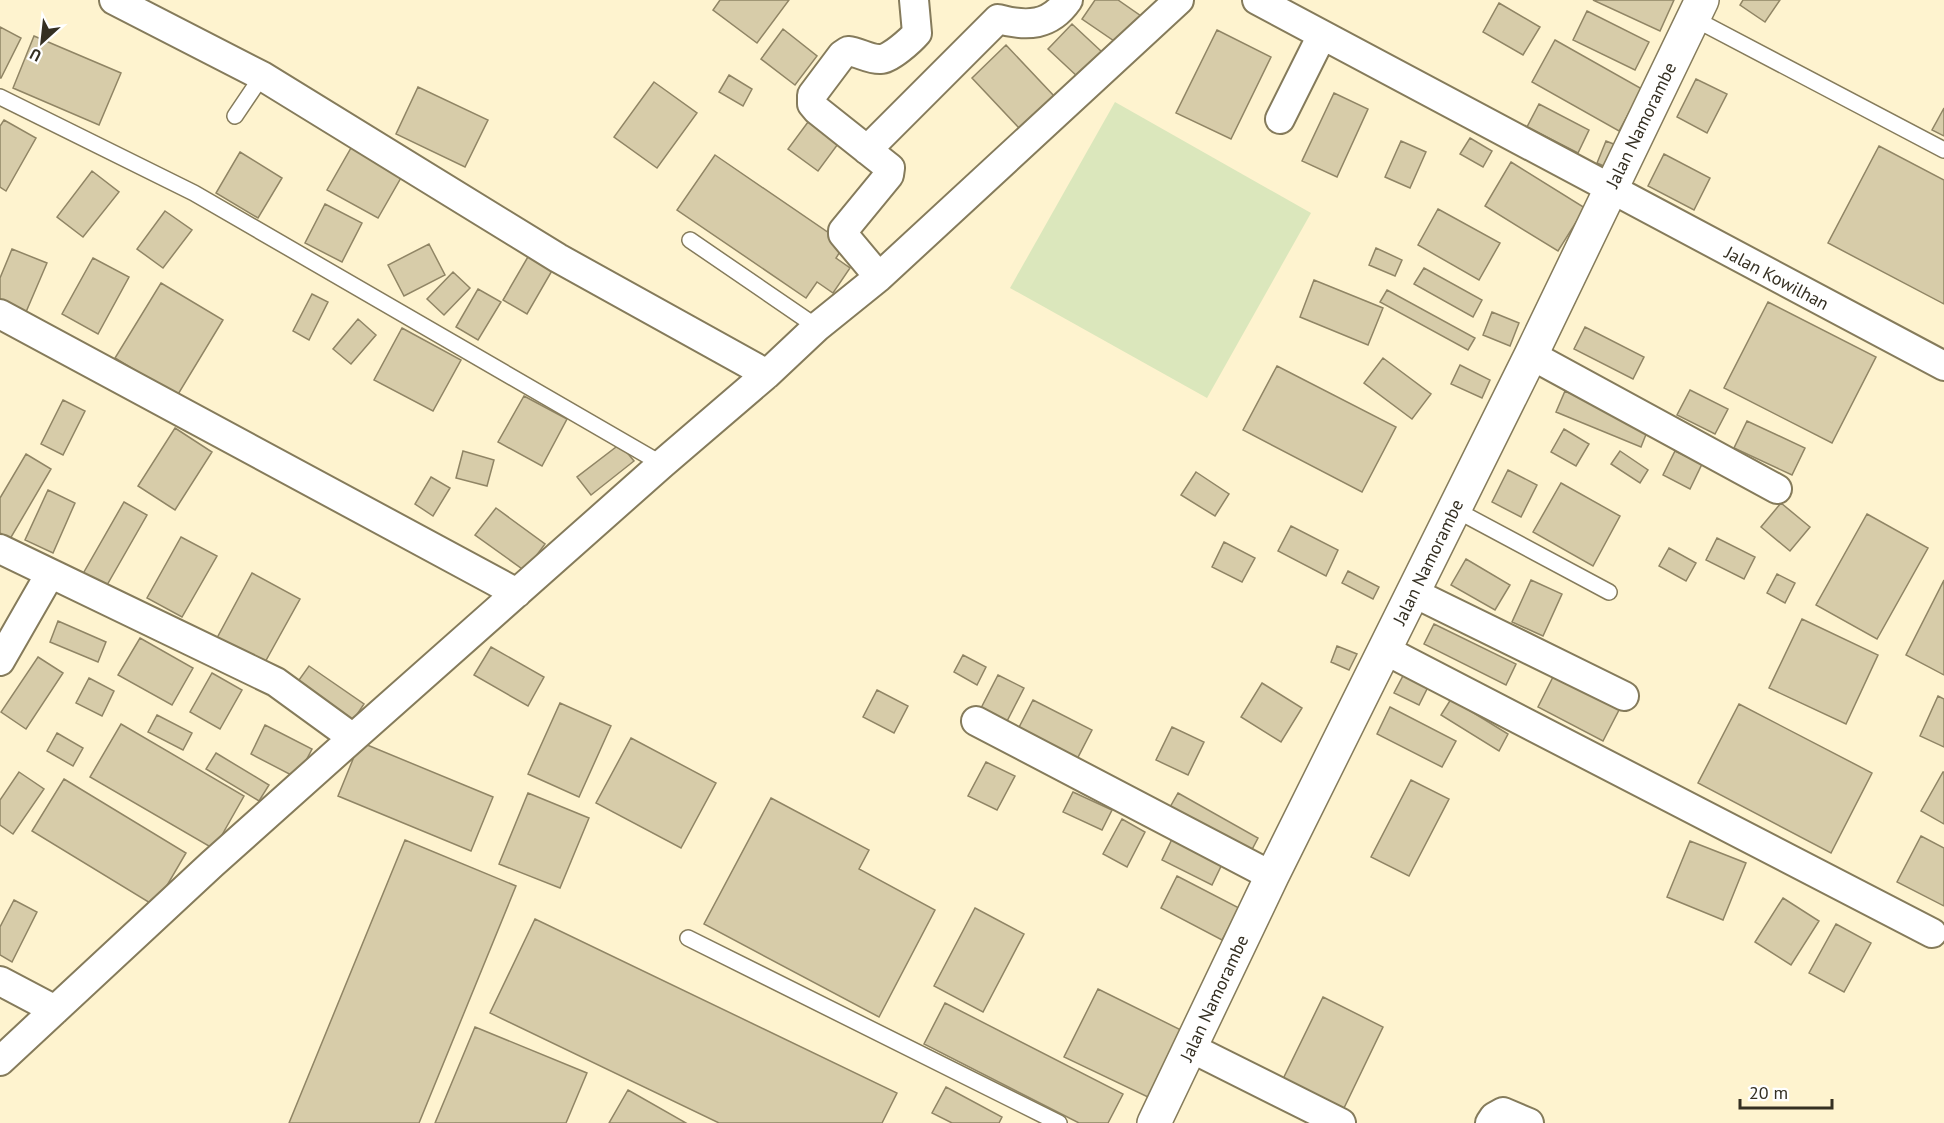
<svg xmlns="http://www.w3.org/2000/svg" width="1944" height="1123" viewBox="0 0 1944 1123" font-family="'PT Sans',sans-serif">
<rect width="100%" height="100%" fill="#fef3cf"/>
<path fill="#dbe7bc" d="M 1115,102 L 1311,213 L 1207,398 L 1010,288 Z"/>
<path fill="#d7cca9" stroke="#908565" stroke-width="1.5" d="M 720,0 L 789,0 L 757,43 L 713,10 Z
M 1095,0 L 1118,0 L 1141,16 L 1120,45 L 1082,19 Z
M 1593,0 L 1674,0 L 1660,31 Z
M 1743,0 L 1780,0 L 1765,22 L 1740,5 Z
M 1499,3 L 1540,27 L 1523,55 L 1483,32 Z
M 1587,11 L 1649,42 L 1635,70 L 1573,40 Z
M 1072,24 L 1102,52 L 1079,78 L 1048,49 Z
M 0,27 L 21,38 L 1,78 L 0,78 Z
M 783,29 L 817,56 L 795,85 L 761,59 Z
M 1217,30 L 1271,57 L 1231,139 L 1176,113 Z
M 34,36 L 121,73 L 99,125 L 13,88 Z
M 1555,40 L 1642,89 L 1619,131 L 1532,82 Z
M 1006,45 L 1055,97 L 1020,129 L 972,78 Z
M 729,75 L 752,89 L 743,106 L 719,92 Z
M 1696,79 L 1727,94 L 1707,133 L 1677,117 Z
M 654,82 L 697,113 L 657,168 L 614,137 Z
M 418,87 L 488,120 L 465,167 L 396,134 Z
M 1334,93 L 1368,109 L 1337,177 L 1302,161 Z
M 1539,104 L 1589,130 L 1578,153 L 1527,127 Z
M 1944,108 L 1944,136 L 1932,130 Z
M 4,120 L 36,138 L 6,191 L 0,187 L 0,126 Z
M 808,122 L 838,144 L 818,171 L 788,149 Z
M 1470,138 L 1492,151 L 1483,167 L 1460,154 Z
M 355,141 L 406,169 L 378,218 L 327,190 Z
M 1401,141 L 1426,152 L 1410,188 L 1385,177 Z
M 1606,141 L 1616,145 L 1606,167 L 1597,163 Z
M 1879,146 L 1944,180 L 1944,304 L 1828,243 Z
M 240,152 L 282,178 L 258,218 L 216,193 Z
M 1664,154 L 1710,178 L 1694,210 L 1648,186 Z
M 715,155 L 845,244 L 836,258 L 850,268 L 833,293 L 817,282 L 806,298 L 677,210 Z
M 1511,162 L 1585,208 L 1558,251 L 1485,206 Z
M 92,171 L 119,192 L 83,237 L 57,217 Z
M 325,204 L 362,223 L 342,262 L 305,243 Z
M 1438,209 L 1500,243 L 1479,280 L 1418,245 Z
M 165,211 L 192,230 L 163,268 L 137,249 Z
M 429,244 L 445,275 L 404,296 L 388,265 Z
M 1376,248 L 1402,260 L 1395,276 L 1369,265 Z
M 12,249 L 47,263 L 26,312 L 0,300 L 0,278 Z
M 529,255 L 553,269 L 527,314 L 503,300 Z
M 93,258 L 129,277 L 98,334 L 62,314 Z
M 1424,268 L 1482,300 L 1473,317 L 1414,284 Z
M 453,272 L 470,288 L 444,315 L 427,299 Z
M 1314,280 L 1383,308 L 1368,345 L 1300,317 Z
M 161,283 L 223,320 L 177,396 L 115,358 Z
M 478,289 L 501,302 L 478,340 L 456,327 Z
M 1387,290 L 1475,338 L 1468,350 L 1380,302 Z
M 312,294 L 328,302 L 309,340 L 293,331 Z
M 1768,302 L 1876,357 L 1832,443 L 1724,388 Z
M 1492,312 L 1519,323 L 1510,346 L 1483,335 Z
M 358,319 L 376,335 L 351,364 L 333,349 Z
M 1585,327 L 1644,357 L 1633,379 L 1574,349 Z
M 402,328 L 461,360 L 433,411 L 374,380 Z
M 1383,358 L 1431,394 L 1412,419 L 1364,383 Z
M 1460,365 L 1490,380 L 1482,398 L 1451,384 Z
M 1277,366 L 1396,427 L 1362,492 L 1243,430 Z
M 1690,390 L 1728,409 L 1715,434 L 1677,415 Z
M 1565,391 L 1649,427 L 1641,447 L 1556,412 Z
M 524,396 L 567,419 L 542,466 L 498,442 Z
M 63,400 L 85,411 L 63,455 L 41,444 Z
M 1747,421 L 1805,448 L 1792,475 L 1734,448 Z
M 175,428 L 212,452 L 175,510 L 138,486 Z
M 1564,429 L 1589,444 L 1576,466 L 1551,452 Z
M 620,444 L 634,461 L 591,495 L 577,477 Z
M 463,451 L 494,460 L 487,486 L 456,478 Z
M 1620,451 L 1648,470 L 1640,483 L 1611,464 Z
M 1675,451 L 1702,464 L 1690,489 L 1663,475 Z
M 26,454 L 51,469 L 10,539 L 0,533 L 0,498 Z
M 1508,470 L 1537,485 L 1521,517 L 1492,502 Z
M 1196,472 L 1229,494 L 1215,516 L 1181,495 Z
M 431,477 L 450,488 L 433,516 L 415,504 Z
M 1561,483 L 1620,516 L 1593,566 L 1533,532 Z
M 48,490 L 75,503 L 53,553 L 25,540 Z
M 124,502 L 147,515 L 103,592 L 80,579 Z
M 1781,503 L 1810,527 L 1790,551 L 1761,527 Z
M 496,508 L 545,544 L 525,571 L 475,535 Z
M 1867,514 L 1928,548 L 1877,639 L 1816,605 Z
M 1291,526 L 1338,550 L 1326,576 L 1278,551 Z
M 181,537 L 217,556 L 182,617 L 147,598 Z
M 1717,538 L 1755,557 L 1744,579 L 1706,560 Z
M 1224,542 L 1255,558 L 1242,582 L 1212,567 Z
M 1669,548 L 1696,563 L 1686,581 L 1659,566 Z
M 1466,559 L 1510,585 L 1495,610 L 1451,585 Z
M 1348,571 L 1379,587 L 1373,599 L 1342,583 Z
M 252,573 L 300,599 L 264,664 L 217,638 Z
M 1777,574 L 1795,583 L 1785,603 L 1767,593 Z
M 1531,580 L 1562,594 L 1543,636 L 1512,622 Z
M 1944,580 L 1944,675 L 1906,655 Z
M 1802,619 L 1878,655 L 1846,724 L 1769,688 Z
M 58,621 L 106,642 L 98,662 L 50,642 Z
M 1434,624 L 1516,664 L 1506,685 L 1424,644 Z
M 140,638 L 193,668 L 172,705 L 118,675 Z
M 1337,646 L 1357,654 L 1349,670 L 1331,662 Z
M 491,647 L 544,677 L 528,706 L 474,675 Z
M 963,655 L 986,667 L 977,685 L 954,672 Z
M 38,657 L 63,673 L 26,729 L 1,712 Z
M 309,666 L 364,704 L 350,725 L 294,687 Z
M 1405,672 L 1429,685 L 1419,705 L 1394,693 Z
M 212,673 L 242,690 L 220,729 L 190,712 Z
M 998,675 L 1024,688 L 1004,727 L 978,714 Z
M 1554,675 L 1619,710 L 1603,741 L 1538,707 Z
M 89,678 L 114,691 L 102,716 L 76,703 Z
M 1262,683 L 1302,708 L 1281,742 L 1241,717 Z
M 877,690 L 908,706 L 894,733 L 863,717 Z
M 1938,696 L 1944,699 L 1944,747 L 1920,736 Z
M 1451,699 L 1508,734 L 1499,751 L 1441,715 Z
M 1033,700 L 1092,730 L 1074,765 L 1015,735 Z
M 560,703 L 611,726 L 579,797 L 528,774 Z
M 1739,704 L 1872,773 L 1831,853 L 1698,783 Z
M 1390,707 L 1456,741 L 1442,767 L 1377,734 Z
M 157,715 L 192,733 L 183,750 L 148,732 Z
M 121,724 L 244,796 L 214,849 L 90,777 Z
M 265,725 L 312,749 L 297,778 L 251,754 Z
M 1172,727 L 1204,742 L 1188,775 L 1156,760 Z
M 57,733 L 83,748 L 73,766 L 47,751 Z
M 631,738 L 716,783 L 681,848 L 596,803 Z
M 360,742 L 493,797 L 471,851 L 338,796 Z
M 216,753 L 269,785 L 259,801 L 206,769 Z
M 986,762 L 1015,776 L 997,810 L 968,796 Z
M 19,772 L 44,789 L 13,834 L 0,825 L 0,800 Z
M 1943,772 L 1944,772 L 1944,824 L 1921,811 Z
M 64,779 L 186,853 L 155,906 L 32,831 Z
M 1411,780 L 1449,799 L 1409,876 L 1371,857 Z
M 1073,792 L 1112,810 L 1102,830 L 1063,812 Z
M 528,793 L 589,818 L 560,888 L 499,864 Z
M 1178,793 L 1258,838 L 1246,861 L 1165,816 Z
M 771,798 L 869,850 L 859,869 L 935,910 L 879,1017 L 704,924 Z
M 1122,819 L 1145,832 L 1127,867 L 1103,854 Z
M 1175,833 L 1225,858 L 1212,885 L 1162,860 Z
M 1921,836 L 1944,848 L 1944,906 L 1897,882 Z
M 405,840 L 516,886 L 419,1123 L 289,1123 Z
M 1690,841 L 1746,863 L 1723,920 L 1667,897 Z
M 1177,876 L 1239,908 L 1222,940 L 1161,908 Z
M 1783,898 L 1819,921 L 1791,965 L 1755,942 Z
M 14,900 L 37,912 L 12,962 L 0,955 L 0,927 Z
M 975,908 L 1024,934 L 983,1012 L 934,986 Z
M 535,919 L 897,1093 L 882,1123 L 719,1123 L 490,1013 Z
M 1836,924 L 1871,943 L 1844,992 L 1809,973 Z
M 1098,989 L 1183,1031 L 1150,1098 L 1064,1057 Z
M 1323,997 L 1383,1027 L 1344,1108 L 1283,1079 Z
M 945,1003 L 1123,1094 L 1108,1123 L 1079,1123 L 924,1044 Z
M 475,1027 L 587,1073 L 566,1123 L 435,1123 Z
M 946,1087 L 1002,1117 L 999,1123 L 952,1123 L 932,1113 Z
M 628,1090 L 686,1123 L 609,1123 Z"/>
<g fill="none" stroke-linecap="round" stroke-linejoin="round">
<defs>
<path id="service" d="M 1693,18 L 1944,150
M 0,97 L 194,193 L 662,464
M 235,116 L 262,76
M 690,240 L 817,327
M 1454,509 L 1609,592
M 688,938 L 1059,1123"/>
<path id="minor" d="M 114,0 L 262,76 L 558,258 L 767,374
M 1257,0 L 1944,366
M 1280,119 L 1322,35
M 867,150 L 998,19 C 1027,27 1050,26 1068,0
M 879,277 L 843,234 L 843,231 L 889,175 L 890,168 L 817,110 L 812,104 L 812,95 L 842,55 L 848,51 C 859,52 870,60 881,59 C 890,59 911,40 917,33 L 914,0
M 0,314 L 517,593
M 1531,355 L 1777,489
M 0,549 L 276,682 L 353,738
M 1412,592 L 1624,696
M 1385,650 L 1932,933
M 0,661 L 50,574
M 976,721 L 1272,876
M 0,981 L 55,1010
M 1191,1048 L 1341,1123
M 0,1061 L 212,864 L 353,738 L 662,464 L 767,374 L 817,327 L 879,277 L 1179,0
M 1490,1123 L 1494,1117 L 1503,1112 L 1529,1123"/>
<path id="secondary" d="M 1154,1123 L 1272,876 L 1531,355 L 1702,0"/>
</defs>
<use href="#service" stroke="#857b5b" stroke-width="18"/>
<use href="#minor" stroke="#857b5b" stroke-width="32"/>
<use href="#secondary" stroke="#857b5b" stroke-width="36"/>
<use href="#service" stroke="#fff" stroke-width="15"/>
<use href="#minor" stroke="#fff" stroke-width="28"/>
<use href="#secondary" stroke="#fff" stroke-width="33"/>
</g>
<g text-anchor="middle" dominant-baseline="central" stroke-width="6" stroke-linejoin="round" paint-order="stroke">
<g font-size="18" fill="#342f22" stroke="#fff">
<text transform="translate(1641 125) rotate(-64)">Jalan Namorambe</text>
<text transform="translate(1777 278) rotate(28)">Jalan Kowilhan</text>
<text transform="translate(1428 562) rotate(-64)">Jalan Namorambe</text>
<text transform="translate(1214 998) rotate(-65)">Jalan Namorambe</text>
</g>
</g>
<g transform="translate(42 42) rotate(207)" stroke="#ffffff" stroke-width="4.5" paint-order="stroke">
<path d="M0-4.5L10 22L0 15L-10 22Z" fill="#342f22"/>
<text y="-9" font-size="16" font-weight="bold" text-anchor="middle" fill="#342f22">U</text>
</g>
<path d="M1740 1099v9h92v-9" fill="none" stroke="#342f22" stroke-width="3"/>
<text x="1749" y="1099" font-size="18" fill="#342f22" stroke="#ffffff" stroke-width="4.5" paint-order="stroke">20 m</text>
</svg>
